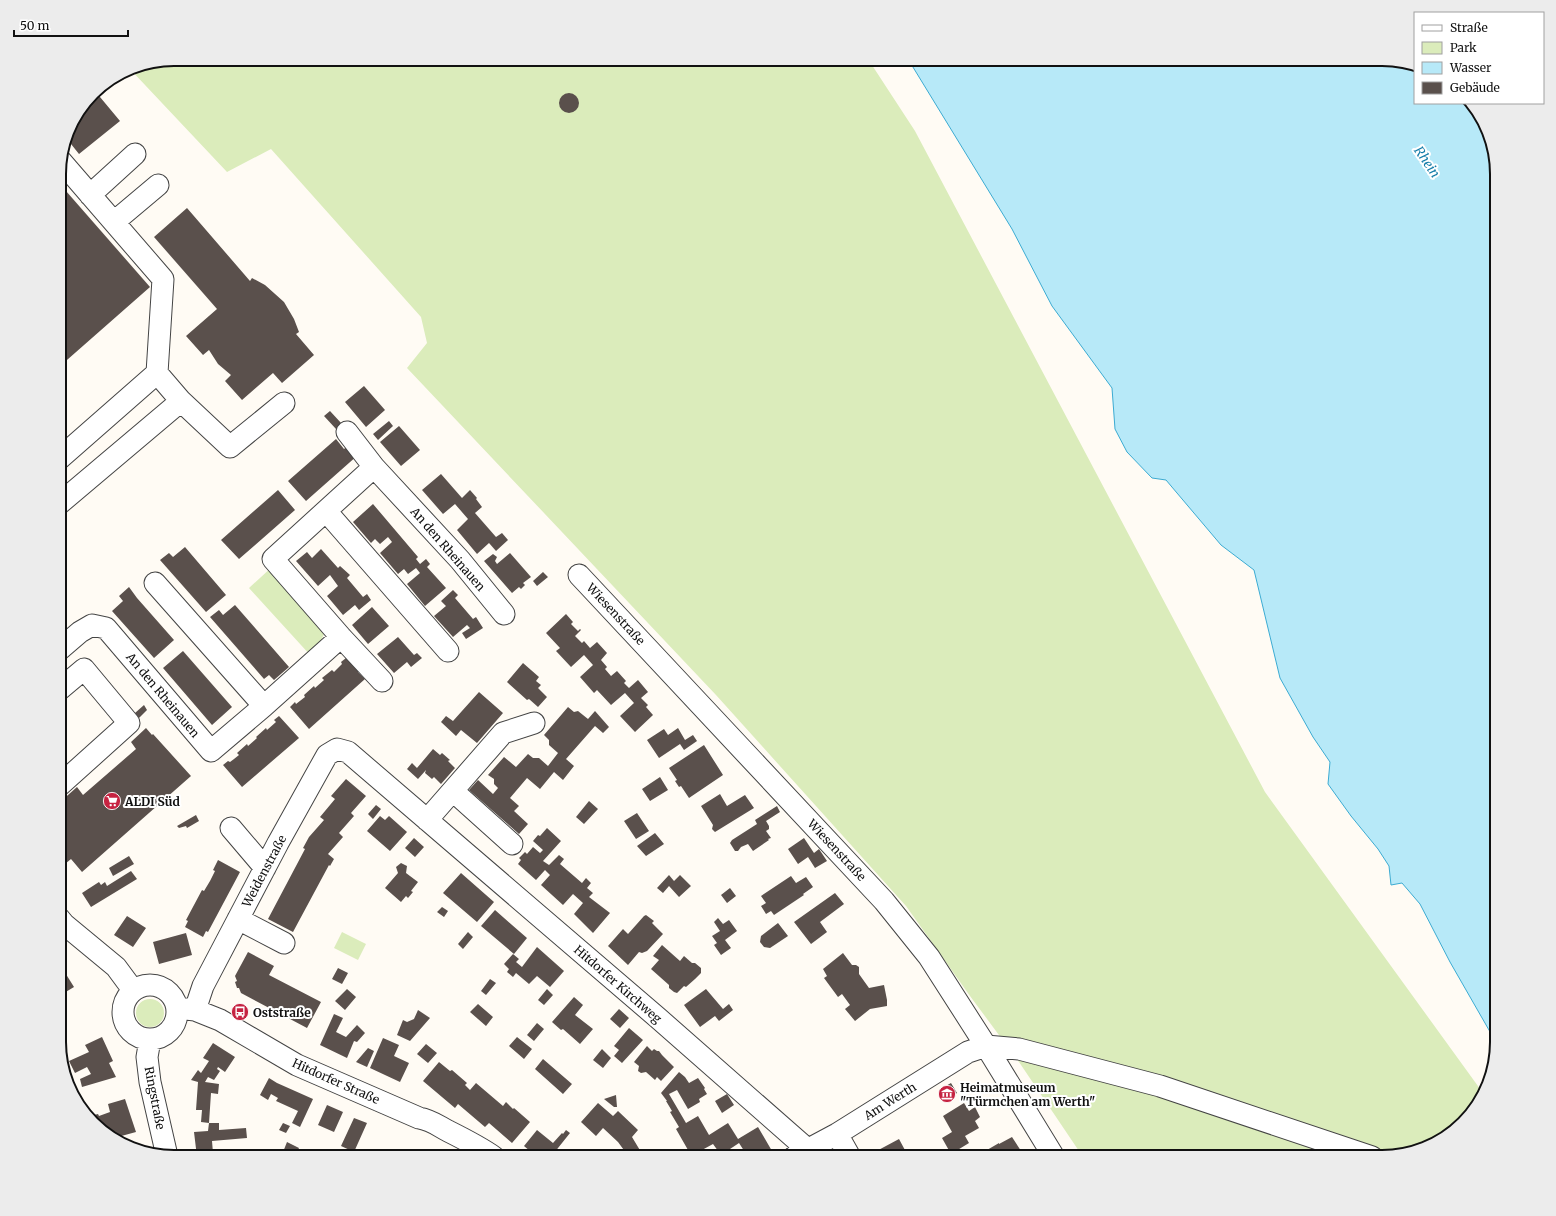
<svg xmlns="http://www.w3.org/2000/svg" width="1556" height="1216" viewBox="0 0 1556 1216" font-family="Merriweather,serif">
<rect width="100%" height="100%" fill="#fffbf4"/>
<path fill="#dbecbb" d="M 174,59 L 868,59 L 915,131 L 1265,792 L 1483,1093 L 1473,1112 L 1432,1145 L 1382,1157 L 1083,1157 L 1019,1062 L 970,996 L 906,906 L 716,695 L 407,368 L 427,343 L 421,317 L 271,149 L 227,172 L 129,68 Z
M 273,566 L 326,630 L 317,649 L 311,656 L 249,588 Z
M 342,932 L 366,944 L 358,960 L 334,948 Z
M136 1013a14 14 0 1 1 28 0a14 14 0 1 1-28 0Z"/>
<path fill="#b7e9f8" stroke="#3cabd2" d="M 908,59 L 1382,59 L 1415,65 L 1415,103 L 1468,103 L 1485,124 L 1497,174 L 1497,1044 L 1450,962 L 1420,904 L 1402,883 L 1391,885 L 1389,866 L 1378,849 L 1351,816 L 1328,784 L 1330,762 L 1313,737 L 1280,678 L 1254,570 L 1221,545 L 1166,480 L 1152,478 L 1127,452 L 1115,429 L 1112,388 L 1052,306 L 1012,229 Z"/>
<path fill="#5a504c" d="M 95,91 L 120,121 L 79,154 L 67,139 L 71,123 Z
M559 103a10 10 0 1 1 20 0a10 10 0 1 1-20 0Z
M 59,183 L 150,287 L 59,367 Z
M 187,208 L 250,281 L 252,278 L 265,285 L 284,302 L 294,319 L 299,332 L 296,334 L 314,355 L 282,383 L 273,373 L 242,400 L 225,381 L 231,375 L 218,364 L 209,350 L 203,355 L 186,336 L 217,309 L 154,237 Z
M 364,386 L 385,410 L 366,427 L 345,402 Z
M 330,411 L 342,424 L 336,429 L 324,416 Z
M 389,421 L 393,426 L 378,440 L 373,434 Z
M 399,426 L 420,450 L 401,466 L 380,442 Z
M 336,439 L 344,449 L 349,445 L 358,455 L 306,501 L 288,481 Z
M 441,474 L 462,498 L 470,490 L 477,498 L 476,499 L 482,507 L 475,513 L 496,537 L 502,533 L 508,540 L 496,551 L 489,543 L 477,554 L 457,530 L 468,519 L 455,504 L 443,514 L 422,490 Z
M 278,490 L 295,510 L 239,559 L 221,540 Z
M 373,504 L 418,557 L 416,559 L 420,564 L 426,559 L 430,564 L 427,567 L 446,588 L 425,606 L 407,584 L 420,573 L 416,568 L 408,574 L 404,569 L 398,574 L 380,553 L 392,542 L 388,537 L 380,544 L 375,539 L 371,543 L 353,522 Z
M 185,547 L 226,595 L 206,612 L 160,560 L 169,553 L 173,557 Z
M 321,549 L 338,568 L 340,566 L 350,575 L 347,578 L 363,597 L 367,594 L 371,600 L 359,610 L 355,605 L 343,615 L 327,596 L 338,586 L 330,575 L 318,586 L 296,561 L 307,552 L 312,558 Z
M 510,553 L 531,577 L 523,583 L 525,585 L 521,589 L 519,587 L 512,593 L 484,561 L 493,554 L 497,557 L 495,561 L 497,564 Z
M 543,572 L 548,577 L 537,586 L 533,581 Z
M 129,587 L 137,598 L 174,640 L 154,658 L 112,611 L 123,601 L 119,596 Z
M 453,590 L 458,595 L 455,598 L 473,619 L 476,617 L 483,628 L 466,639 L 462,633 L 470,628 L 467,625 L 453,637 L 434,616 L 446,606 L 441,601 Z
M 235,605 L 289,667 L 274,680 L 269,675 L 264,679 L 210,617 L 219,610 L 223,615 Z
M 372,607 L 389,626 L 368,644 L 352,625 Z
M 566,614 L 573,622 L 571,624 L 578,631 L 580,629 L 581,630 L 575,636 L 582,643 L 584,641 L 590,648 L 597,642 L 607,653 L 601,660 L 607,667 L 605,669 L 611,676 L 617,671 L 626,681 L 624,683 L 629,688 L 638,680 L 648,692 L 641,698 L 648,705 L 646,707 L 653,715 L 635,732 L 620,716 L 634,703 L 625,693 L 611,705 L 597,690 L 594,693 L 580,677 L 593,665 L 584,655 L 571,667 L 556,651 L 560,648 L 546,633 Z
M 398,637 L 414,655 L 417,653 L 422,658 L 411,667 L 407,662 L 394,673 L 377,654 Z
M 183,651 L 232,707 L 212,725 L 163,668 Z
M 346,658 L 363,667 L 358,672 L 365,679 L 309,729 L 290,707 L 295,702 L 296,704 L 305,697 L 304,695 L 314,686 L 315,688 L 324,680 L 322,678 L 332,670 L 334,672 L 342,664 L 341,662 Z
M 523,663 L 539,677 L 536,681 L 541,685 L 538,688 L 547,697 L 538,707 L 529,699 L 527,700 L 507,682 Z
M 479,692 L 503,713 L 477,743 L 461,730 L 456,736 L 441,722 L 446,716 L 453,721 Z
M 144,705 L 147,710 L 139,718 L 135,713 Z
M 568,707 L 574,712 L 578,711 L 588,719 L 595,711 L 609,727 L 603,733 L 595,726 L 566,759 L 574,766 L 563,780 L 554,772 L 540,789 L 527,778 L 510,798 L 519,806 L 514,811 L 528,824 L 519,834 L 469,790 L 478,780 L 493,794 L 498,788 L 494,784 L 494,779 L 488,775 L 504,757 L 516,767 L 528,754 L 533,758 L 539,758 L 548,766 L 558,753 L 549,745 L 549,740 L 544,735 Z
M 279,716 L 299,738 L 242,787 L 223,765 L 228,761 L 230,762 L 234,759 L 239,755 L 237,753 L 247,744 L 248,746 L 257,738 L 256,737 L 266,728 L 267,730 L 276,722 L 274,720 Z
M 146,728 L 152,735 L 153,734 L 191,776 L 82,872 L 71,859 L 59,869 L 59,803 L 77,787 L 83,795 L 136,749 L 131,742 Z
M 678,728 L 685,740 L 693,735 L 697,741 L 684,750 L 680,744 L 659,758 L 647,740 L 664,729 L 668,735 Z
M 704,745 L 723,775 L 689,798 L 681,786 L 679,787 L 675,781 L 677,780 L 669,768 Z
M 433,749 L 440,755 L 442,753 L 450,760 L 448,761 L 455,768 L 441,784 L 434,777 L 432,779 L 425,773 L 426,770 L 418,779 L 407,769 L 412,763 L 417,768 Z
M 660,777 L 668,790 L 650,801 L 642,789 Z
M 346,779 L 366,796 L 351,813 L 354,816 L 339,833 L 343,837 L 328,854 L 334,859 L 330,866 L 329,865 L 293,932 L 268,919 L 305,849 L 303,848 L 309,837 L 324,820 L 320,817 L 335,799 L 331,796 Z
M 720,794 L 727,806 L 745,795 L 754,808 L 715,832 L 712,829 L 713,825 L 701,806 Z
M 589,801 L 598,809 L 584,824 L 576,817 Z
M 376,805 L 381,809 L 373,819 L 368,814 Z
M 777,806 L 780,812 L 766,821 L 769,826 L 769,829 L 766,831 L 771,838 L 768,839 L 769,840 L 753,851 L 748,844 L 741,847 L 738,851 L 735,851 L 730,843 L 732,840 L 757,824 L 755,820 Z
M 637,813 L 649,831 L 636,839 L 624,821 Z
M 196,815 L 199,821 L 187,828 L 186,826 L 179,828 L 177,826 Z
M 380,816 L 385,820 L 389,816 L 407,832 L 390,851 L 367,831 Z
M 547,828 L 561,841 L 543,861 L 549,865 L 559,855 L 564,859 L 560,864 L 582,883 L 586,878 L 591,883 L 587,888 L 593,893 L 589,897 L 610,913 L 593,933 L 574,914 L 583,903 L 573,894 L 563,905 L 541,885 L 550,875 L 545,870 L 536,880 L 518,864 L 521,860 L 519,858 L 525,852 L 527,854 L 533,847 L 540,853 L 543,850 L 533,841 L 538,835 L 540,836 Z
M 655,833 L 664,844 L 646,856 L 637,846 Z
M 414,838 L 424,847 L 415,857 L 405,848 Z
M 804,838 L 814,853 L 819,849 L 827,861 L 815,868 L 808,857 L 798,864 L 788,849 Z
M 129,856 L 134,864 L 113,876 L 109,868 Z
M 218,860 L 240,872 L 208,932 L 206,931 L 203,937 L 185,927 L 188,921 L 186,920 L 202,890 L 204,891 L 210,881 L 215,871 L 213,870 Z
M 401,863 L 407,866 L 406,873 L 418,882 L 411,891 L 413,892 L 408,898 L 406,896 L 401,902 L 385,888 L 398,873 L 396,867 Z
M 131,871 L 137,879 L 91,907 L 82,893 L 99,882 L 101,885 L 105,882 L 107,886 Z
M 461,873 L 494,902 L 477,922 L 443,893 Z
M 669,875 L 674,881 L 680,875 L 691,886 L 679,897 L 669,886 L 663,893 L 657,888 Z
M 791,876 L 796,883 L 806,877 L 813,887 L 803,894 L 804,895 L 774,915 L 771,911 L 766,914 L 761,906 L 766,903 L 761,896 Z
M 730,888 L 736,896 L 727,903 L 721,895 Z
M 835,893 L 844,904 L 820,922 L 827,932 L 811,944 L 794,922 Z
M 442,907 L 448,911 L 444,917 L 437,912 Z
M 495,910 L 527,938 L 514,954 L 481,926 Z
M 646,915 L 654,921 L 652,923 L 663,934 L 647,951 L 642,953 L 639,952 L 628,965 L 608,946 L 623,929 L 628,934 L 644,916 Z
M 127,916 L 146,928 L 133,947 L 114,935 Z
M 718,918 L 723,924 L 729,920 L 737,931 L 725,940 L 731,948 L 721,955 L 714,945 L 717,943 L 712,936 L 720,931 L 714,922 Z
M 778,923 L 788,936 L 770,948 L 764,947 L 760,942 L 761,936 Z
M 468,932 L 473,937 L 463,949 L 458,944 Z
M 186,933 L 192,955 L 159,964 L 153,942 Z
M 662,945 L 680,961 L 684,956 L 692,963 L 695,963 L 701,968 L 701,973 L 695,979 L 686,987 L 684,986 L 677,993 L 674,992 L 669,988 L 669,985 L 651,969 L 659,960 L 653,956 Z
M 537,947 L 564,971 L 550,987 L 537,976 L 529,984 L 516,973 L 513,977 L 507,972 L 509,969 L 504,964 L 513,954 L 519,959 L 516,962 L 522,967 Z
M 248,952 L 274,966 L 269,975 L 321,1002 L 307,1028 L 241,993 L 239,988 L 237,988 L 235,982 L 237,981 L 235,976 Z
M 843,953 L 852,965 L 856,965 L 859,967 L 859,974 L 869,988 L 884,985 L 887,1000 L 887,1006 L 870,1009 L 855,1021 L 845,1009 L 850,1005 L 842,994 L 838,997 L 824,978 L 827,976 L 823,969 Z
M 59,963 L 74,987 L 59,996 Z
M 338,968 L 348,973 L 342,984 L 332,979 Z
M 490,979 L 496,983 L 486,995 L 481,991 Z
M 347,989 L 356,997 L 345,1010 L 335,1001 Z
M 547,989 L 553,995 L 544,1005 L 538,1000 Z
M 706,989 L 723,1009 L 729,1004 L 733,1010 L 719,1021 L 715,1016 L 700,1027 L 684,1005 Z
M 574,997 L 583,1005 L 575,1015 L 593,1029 L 580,1044 L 563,1029 L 561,1030 L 552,1022 Z
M 478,1004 L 493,1017 L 486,1026 L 470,1012 Z
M 619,1009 L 629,1018 L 620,1028 L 610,1019 Z
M 418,1010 L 430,1018 L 410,1041 L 397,1035 L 403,1020 L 407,1022 L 414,1019 Z
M 334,1014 L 343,1018 L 336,1032 L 346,1037 L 357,1025 L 365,1033 L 357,1042 L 354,1041 L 347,1058 L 320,1045 Z
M 537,1023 L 544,1029 L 534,1041 L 527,1035 Z
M 629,1028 L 643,1040 L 622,1063 L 614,1056 L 619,1050 L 614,1046 Z
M 102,1037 L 113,1061 L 109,1063 L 116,1077 L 82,1087 L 80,1079 L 91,1074 L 87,1067 L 75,1073 L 69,1061 L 89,1052 L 85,1045 Z
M 517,1037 L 532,1049 L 524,1059 L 509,1046 Z
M 383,1038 L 399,1045 L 394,1056 L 409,1063 L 400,1082 L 370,1068 Z
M 213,1043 L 235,1057 L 225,1072 L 218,1067 L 217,1069 L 220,1071 L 214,1080 L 208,1077 L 205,1082 L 219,1084 L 218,1094 L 211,1093 L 209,1123 L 201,1122 L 202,1110 L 196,1110 L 198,1082 L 191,1080 L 198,1070 L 201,1073 L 209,1061 L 203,1058 Z
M 426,1044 L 437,1053 L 428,1063 L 417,1054 Z
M 647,1046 L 652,1051 L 654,1049 L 657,1051 L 659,1051 L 662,1055 L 674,1067 L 661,1081 L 657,1077 L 655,1080 L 646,1072 L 641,1073 L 638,1071 L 639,1066 L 634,1062 Z
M 368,1048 L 374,1051 L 367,1067 L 356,1062 Z
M 602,1049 L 611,1058 L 603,1068 L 593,1060 Z
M 543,1059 L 572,1084 L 563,1094 L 535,1069 Z
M 439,1062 L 450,1071 L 452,1070 L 467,1083 L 465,1085 L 470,1090 L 476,1083 L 503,1106 L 506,1102 L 513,1109 L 514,1108 L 530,1122 L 512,1143 L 489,1123 L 485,1127 L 458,1104 L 455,1108 L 423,1081 Z
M 679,1072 L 685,1077 L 689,1083 L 698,1078 L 705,1088 L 704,1089 L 707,1094 L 699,1099 L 700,1102 L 688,1109 L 677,1090 L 669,1094 L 686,1123 L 698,1116 L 709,1135 L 728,1123 L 738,1139 L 758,1127 L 772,1151 L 762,1157 L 748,1157 L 739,1143 L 721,1155 L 713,1144 L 702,1150 L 703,1151 L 692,1157 L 676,1129 L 679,1127 L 670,1112 L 672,1111 L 666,1101 L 667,1101 L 661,1093 Z
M 269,1078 L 277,1083 L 313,1099 L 300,1127 L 292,1123 L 298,1111 L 276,1101 L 278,1098 L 271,1094 L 268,1100 L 260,1095 Z
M 951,1083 L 957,1093 L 944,1100 L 939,1090 Z
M 727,1094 L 734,1105 L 722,1113 L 715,1101 Z
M 616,1095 L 617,1107 L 614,1107 L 604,1099 Z
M 125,1099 L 136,1132 L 114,1138 L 104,1133 L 102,1127 L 99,1127 L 90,1116 L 98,1114 L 99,1116 L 110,1112 L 108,1104 Z
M 598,1103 L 613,1116 L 618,1111 L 638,1130 L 632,1137 L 644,1157 L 629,1157 L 618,1142 L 603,1128 L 596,1136 L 581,1122 Z
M 964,1103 L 969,1111 L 975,1107 L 980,1117 L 975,1121 L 979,1128 L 965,1136 L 969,1143 L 951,1154 L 942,1138 L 952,1132 L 943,1116 Z
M 327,1105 L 343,1112 L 334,1132 L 318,1125 Z
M 354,1118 L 367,1123 L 354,1152 L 341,1146 Z
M 209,1123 L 219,1123 L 219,1130 L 246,1128 L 247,1138 L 212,1141 L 213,1153 L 223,1152 L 224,1157 L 197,1157 L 194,1132 L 208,1131 Z
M 283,1123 L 290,1126 L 286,1133 L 279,1130 Z
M 537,1130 L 553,1143 L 562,1133 L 563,1134 L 566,1130 L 570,1133 L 554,1153 L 549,1149 L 542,1157 L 537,1157 L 524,1146 Z
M 1012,1137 L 1025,1157 L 975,1157 L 999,1143 L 999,1144 Z
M 899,1139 L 906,1152 L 901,1155 L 902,1157 L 873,1157 L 871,1154 Z
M 287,1142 L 299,1148 L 295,1157 L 281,1157 Z
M 601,1150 L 610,1157 L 596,1157 Z"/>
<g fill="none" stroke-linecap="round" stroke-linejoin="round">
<defs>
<path id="minor" d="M 90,195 L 135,154
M 114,222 L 158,185
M 181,401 L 230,447 L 284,403
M 347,432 L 374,467 L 460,560 L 504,614
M 59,459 L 157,373 L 163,279 L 61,161
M 374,467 L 273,559 L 341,637 L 382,681
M 59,504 L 181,401 L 157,373
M 326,511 L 448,651
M 579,575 L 884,901 L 929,957 L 986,1046 L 1054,1157
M 59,650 L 80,632 L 92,625 L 106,628 L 211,751 L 264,706 L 155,583
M 264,706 L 341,637
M 59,786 L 129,723 L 84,669 L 59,690
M 453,791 L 512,844
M 427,820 L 503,733 L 534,723
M 231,828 L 265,868
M 59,918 L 64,924 L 116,967 L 133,990
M 238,919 L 284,943
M123 1012a27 27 0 1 1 54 0a27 27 0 1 1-54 0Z
M 177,1008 L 195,1010 L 220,1020 L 297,1065 L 419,1118 C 431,1120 437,1125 448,1131 C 464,1139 480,1147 494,1157
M 195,1010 L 203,986 L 278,843 L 327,755 L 337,749 L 348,752 L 658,1018 L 807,1149
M 150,1040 L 147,1057 L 150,1082 L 167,1156
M 837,1134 L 850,1157
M 794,1157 L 837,1134 L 968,1052 L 986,1046 L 1019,1049 L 1160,1086 L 1372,1157"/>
</defs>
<use href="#minor" stroke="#444" stroke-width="23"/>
<use href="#minor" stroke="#fff" stroke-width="21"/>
</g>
<defs>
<symbol id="supermarket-disc" viewBox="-11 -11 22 22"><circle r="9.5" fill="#c62341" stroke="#fff"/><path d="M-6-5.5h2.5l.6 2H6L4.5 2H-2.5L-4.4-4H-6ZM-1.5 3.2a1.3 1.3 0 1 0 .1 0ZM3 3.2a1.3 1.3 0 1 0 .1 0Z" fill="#fff"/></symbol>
<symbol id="bus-disc" viewBox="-11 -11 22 22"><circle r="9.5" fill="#c62341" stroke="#fff"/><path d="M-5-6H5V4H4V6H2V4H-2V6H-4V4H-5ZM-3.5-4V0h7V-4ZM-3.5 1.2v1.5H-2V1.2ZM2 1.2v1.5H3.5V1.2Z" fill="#fff"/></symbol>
<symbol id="museum-disc" viewBox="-11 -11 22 22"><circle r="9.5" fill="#c62341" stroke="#fff"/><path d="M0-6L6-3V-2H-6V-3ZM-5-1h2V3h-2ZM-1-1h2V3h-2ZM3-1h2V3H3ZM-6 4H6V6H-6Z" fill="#fff"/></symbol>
</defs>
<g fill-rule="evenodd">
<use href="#supermarket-disc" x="102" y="791" width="20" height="20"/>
<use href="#bus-disc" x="230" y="1002" width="20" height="20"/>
<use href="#museum-disc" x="937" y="1084" width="20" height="20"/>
</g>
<g text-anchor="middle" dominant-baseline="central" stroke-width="4" stroke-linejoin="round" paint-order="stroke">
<g font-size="12" fill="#111" stroke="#fff">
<text transform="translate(448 549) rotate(49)">An den Rheinauen</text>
<text transform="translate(616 614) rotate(47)">Wiesenstraße</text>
<text transform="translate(163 695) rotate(50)">An den Rheinauen</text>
<text transform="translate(837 850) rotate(47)">Wiesenstraße</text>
<text transform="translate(264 871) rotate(-62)">Weidenstraße</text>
<text transform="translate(618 984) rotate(41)">Hitdorfer Kirchweg</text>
<text transform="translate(336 1081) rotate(24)">Hitdorfer Straße</text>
<text transform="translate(155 1098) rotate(79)">Ringstraße</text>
<text transform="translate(890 1101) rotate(-32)">Am Werth</text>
</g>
<g font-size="12" font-weight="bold" fill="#111" stroke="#fff" text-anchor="start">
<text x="125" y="801">ALDI Süd</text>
<text x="253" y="1012">Oststraße</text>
<text x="960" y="1087">Heimatmuseum<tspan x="960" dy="14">"Türmchen am Werth"</tspan></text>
</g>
<g font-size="13" font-style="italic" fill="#147ca8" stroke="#fff">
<text transform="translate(1427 162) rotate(56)">Rhein</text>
</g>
</g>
<path d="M0 0H1556V1216H0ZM174 66H1382A108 108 0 0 1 1490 174V1042A108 108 0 0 1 1382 1150H174A108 108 0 0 1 66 1042V174A108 108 0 0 1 174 66Z" fill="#ececec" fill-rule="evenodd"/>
<path fill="none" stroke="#111" stroke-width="2" d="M174 66H1382A108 108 0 0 1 1490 174V1042A108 108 0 0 1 1382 1150H174A108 108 0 0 1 66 1042V174A108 108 0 0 1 174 66Z"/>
<rect x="1414" y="12" width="130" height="92" fill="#ffffff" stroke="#a0a0a0"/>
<rect x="1422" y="25" width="20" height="6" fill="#ffffff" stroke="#a0a0a0"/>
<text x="1450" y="32" font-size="12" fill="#111111">Straße</text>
<rect x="1422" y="42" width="20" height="12" fill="#dbecbb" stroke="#a0a0a0"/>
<text x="1450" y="52" font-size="12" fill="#111111">Park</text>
<rect x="1422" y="62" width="20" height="12" fill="#b7e9f8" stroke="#a0a0a0"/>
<text x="1450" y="72" font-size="12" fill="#111111">Wasser</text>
<rect x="1422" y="82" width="20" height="12" fill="#5a504c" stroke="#a0a0a0"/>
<text x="1450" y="92" font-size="12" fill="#111111">Gebäude</text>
<path d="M14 30v6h114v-6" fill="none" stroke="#111111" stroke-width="2"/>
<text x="20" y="30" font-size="12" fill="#111111" stroke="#ffffff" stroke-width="3" paint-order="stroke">50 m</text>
</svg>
